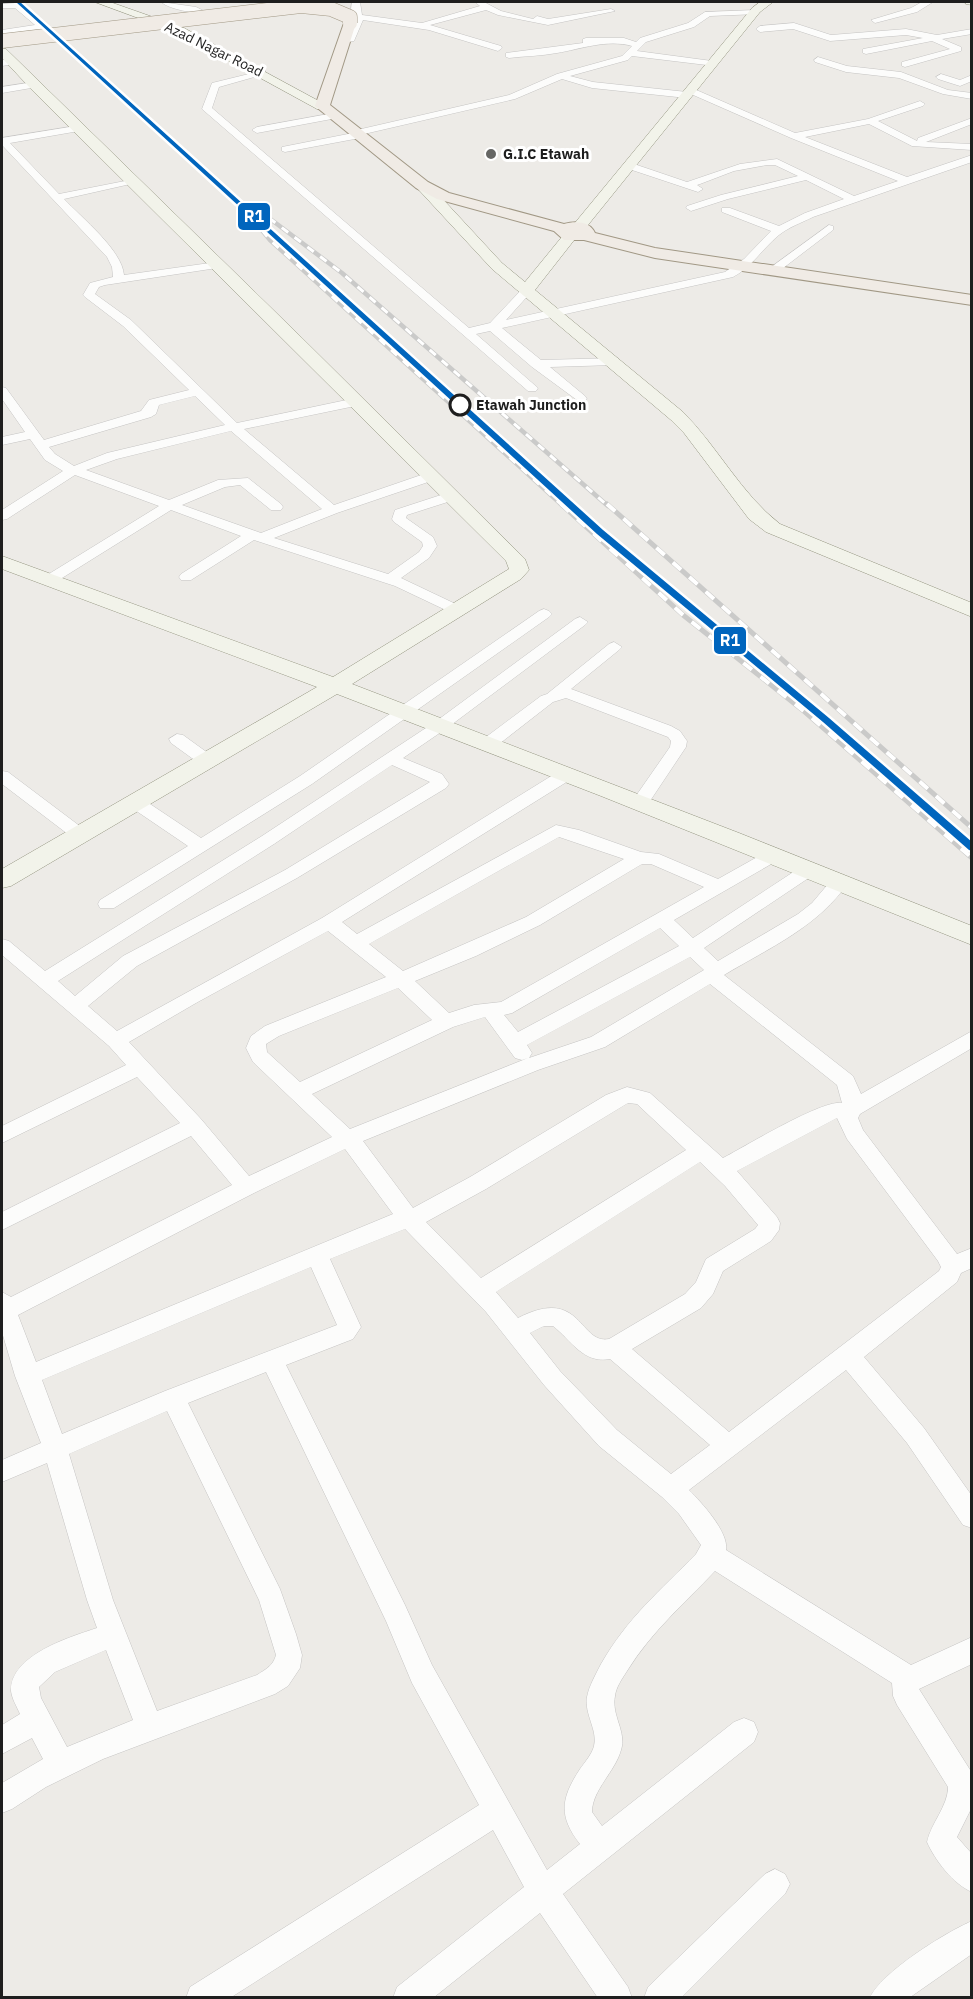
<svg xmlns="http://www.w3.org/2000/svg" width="973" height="1999" viewBox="0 0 973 1999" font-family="'IBM Plex Sans',sans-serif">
<rect width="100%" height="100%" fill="#edebe7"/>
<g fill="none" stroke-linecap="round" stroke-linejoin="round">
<defs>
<path id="street" d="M 161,2 L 196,7 L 210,14 L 206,16 C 192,11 172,11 161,2 Z
M 352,2 L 360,2 L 362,15 L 422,23 L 480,6 L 475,2 L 484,2 L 501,11 L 533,19 L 537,16 L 548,19 L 611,9 L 615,11 L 548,25 L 498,15 L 486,10 L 430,25 L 501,46 L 502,48 L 498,51 L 429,30 L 363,20 L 354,41 L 342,43 L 342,39 L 347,37 L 355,18 L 351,9 Z
M 922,2 L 933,2 L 917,12 L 875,23 L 871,20 L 911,8 Z
M 17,3 L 50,28 L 50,32 L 25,38 L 22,37 L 22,33 L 41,29 L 2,34 L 2,30 L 35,25 L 15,8 L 2,8 L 2,4 Z
M 755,10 L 758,10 L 758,14 L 710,16 L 694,27 L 646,42 L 637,51 L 712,61 L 716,64 L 715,66 L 632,56 L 628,60 L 570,76 L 593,82 L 687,92 L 688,89 L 694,89 L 795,133 L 868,119 L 920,101 L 925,104 L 923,106 L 878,121 L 917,141 L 918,138 L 972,118 L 972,124 L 926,142 L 972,144 L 972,150 L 912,146 L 869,124 L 805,137 L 907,177 L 972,155 L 972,162 L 813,217 C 801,223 789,227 779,235 C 762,249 752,267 733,277 L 502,328 L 541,360 L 618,358 L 618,364 L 614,365 L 550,367 L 585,396 L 587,399 L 581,403 L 532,367 L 490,331 L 476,334 L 538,388 L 536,391 L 528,391 L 202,109 L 212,83 L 265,70 L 265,74 L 219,87 L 212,108 L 469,328 L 490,323 L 523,288 L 527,287 L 533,290 L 506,320 L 725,272 L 744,259 L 771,231 L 722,212 L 722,208 L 730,208 L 779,226 L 805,213 L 844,199 L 806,180 L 728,199 L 691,211 L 686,208 L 687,206 L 721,195 L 798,176 L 775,165 L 767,165 L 734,171 L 700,184 L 697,185 L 703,189 L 698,192 L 626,168 L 626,164 L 634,164 L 687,182 L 740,164 L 777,159 L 854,196 L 898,181 L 791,138 L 691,94 L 687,98 L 592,88 L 562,79 L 515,99 L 364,134 L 360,138 L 285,152 L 282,151 L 282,147 L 353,133 L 357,130 L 509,95 L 557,74 L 622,56 L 632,46 C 607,39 581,49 557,53 C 541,56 525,56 509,58 L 506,57 L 506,53 L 583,43 L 583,39 L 586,38 L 624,38 L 636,42 L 640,38 L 688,23 L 705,12 Z
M 794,23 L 831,35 L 906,29 L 937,35 L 972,29 L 972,34 L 942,39 L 961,47 L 961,51 L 905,67 L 902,66 L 902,62 L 950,49 L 932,41 L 866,54 L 863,53 L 863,49 L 923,38 L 906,35 L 830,41 L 793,29 L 760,32 L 756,29 L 760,26 Z
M 818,57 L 847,66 L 901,72 L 948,90 L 972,93 L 972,99 L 943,94 L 899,78 L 846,72 L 815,62 L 814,60 Z
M 11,59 L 15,62 L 14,64 L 2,66 L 2,60 Z
M 941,74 L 960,80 L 972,75 L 972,81 L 960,86 L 938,79 L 936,77 Z
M 34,82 L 39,85 L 37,87 L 2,93 L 2,87 Z
M 334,113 L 337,114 L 337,118 L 257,133 L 252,130 L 257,127 Z
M 76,126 L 81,129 L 79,131 L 10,143 L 59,194 L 135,179 L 135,183 L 64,199 C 82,218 122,250 124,275 L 217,262 L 223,265 L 217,268 L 105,285 L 99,287 L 95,294 L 131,320 L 237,423 L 356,398 L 360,399 L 362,402 L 360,405 L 244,429 L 334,505 L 427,473 L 437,473 L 439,476 L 437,479 L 337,513 L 274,538 L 388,574 L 419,552 L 423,546 L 422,542 L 394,522 L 392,519 L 395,510 L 447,493 L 457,493 L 459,496 L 457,499 L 407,515 L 406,518 L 433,537 L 437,546 L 429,558 L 401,578 L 462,607 L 465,610 L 462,613 L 452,613 L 395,586 L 254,540 L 191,580 L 181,580 L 179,577 L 181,574 L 241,536 L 171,510 L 54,583 L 44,583 L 42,580 L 44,577 L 159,506 L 75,475 L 7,519 L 2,520 L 2,510 L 63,471 L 45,460 L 30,439 L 2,445 L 2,437 L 25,432 L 2,399 L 2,387 L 6,388 L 44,440 L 141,411 L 149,400 L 189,390 L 123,326 L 85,297 L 83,295 L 90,283 L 113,277 L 112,267 L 107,257 L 2,145 L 2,138 ZM 195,396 L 225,425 L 107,453 L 74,466 L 55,454 L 49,447 L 151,417 L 156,414 L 159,405 ZM 231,431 L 322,509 L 261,533 L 182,505 L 225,487 L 240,485 L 271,510 L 281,510 L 283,507 L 281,504 L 248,478 L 218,480 L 169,500 L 86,470 L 117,459 Z
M 829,225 L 833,226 L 833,230 L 778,272 L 770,272 L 770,268 Z
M 544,609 L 549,611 L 552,614 L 549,617 L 312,784 L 114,908 L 100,908 L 98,904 L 100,900 L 188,846 L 129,806 L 126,802 L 129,798 L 141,798 L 201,838 L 300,776 L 539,611 Z
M 580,617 L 588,622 L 585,625 L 447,728 L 403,758 L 442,774 L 449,784 L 446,788 L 297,878 L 137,966 L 88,1006 L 117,1031 L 322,918 L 561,770 L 573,770 L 575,774 L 573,778 L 342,922 L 357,934 L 556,825 L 579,830 L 641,852 L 659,854 L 718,879 L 768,851 L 780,851 L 783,855 L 780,859 L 674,920 L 693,938 L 804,865 L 816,865 L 819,869 L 816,873 L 704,948 L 718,961 L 798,914 L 812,903 L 834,877 L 846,877 L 849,881 C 820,926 769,948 724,975 L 853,1076 L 861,1094 L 972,1031 L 972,1048 L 860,1114 L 858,1118 L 863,1130 L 957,1254 L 972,1248 L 972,1268 L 961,1273 L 957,1282 L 864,1357 L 924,1428 L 972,1496 L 972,1528 L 963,1525 L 907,1443 L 846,1370 L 689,1490 C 701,1502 729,1532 726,1550 L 911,1665 L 972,1637 L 972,1664 L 919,1689 L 972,1773 L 972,1807 L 957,1837 L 972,1854 L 972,1892 C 953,1884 935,1860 927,1842 C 931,1823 948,1806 948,1787 L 897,1705 L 893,1696 L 892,1683 L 715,1571 C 683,1605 652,1631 627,1671 C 622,1679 616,1687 615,1696 C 611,1715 627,1732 621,1750 C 615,1772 592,1790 592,1812 L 602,1826 L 734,1722 L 744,1718 L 754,1722 L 758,1732 L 754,1742 L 563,1894 L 628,1987 L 632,1998 L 598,1998 L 540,1913 L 433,1998 L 393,1998 L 397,1987 L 524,1887 L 493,1830 L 230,1998 L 186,1998 L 190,1987 L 479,1805 L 412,1683 L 386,1621 L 266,1372 L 188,1403 L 280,1589 L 296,1634 L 302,1655 L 300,1668 L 288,1686 L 275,1694 L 103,1759 L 46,1787 L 12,1809 L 2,1813 L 2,1783 L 43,1759 L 32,1738 L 2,1754 L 2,1725 L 20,1714 C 17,1707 12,1699 11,1691 C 10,1655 70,1637 97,1628 L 87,1600 L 47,1463 L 2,1482 L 2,1460 L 41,1443 L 15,1376 L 2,1332 L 2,1292 L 11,1297 L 232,1185 L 191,1136 L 2,1230 L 2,1212 L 180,1123 L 137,1077 L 2,1143 L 2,1126 L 126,1065 L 109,1046 L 2,955 L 2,939 L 9,941 L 45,971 L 262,836 L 435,722 L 575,619 ZM 392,765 L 430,782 L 285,870 L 123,956 L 75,996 L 58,981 L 274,844 ZM 559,837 L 624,859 L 526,917 L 403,971 L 369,944 ZM 642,864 L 651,864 L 704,887 L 501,1002 L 474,1005 L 449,1013 L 415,981 L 476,956 L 540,925 ZM 660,928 L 679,946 L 518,1032 L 504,1015 L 512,1013 ZM 328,931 L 386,977 L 265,1026 L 251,1036 L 246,1048 L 253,1062 L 332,1137 L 249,1176 L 201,1119 L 129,1042 L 196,1003 ZM 690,957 L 704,970 L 591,1037 L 529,1058 L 532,1053 L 527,1045 ZM 710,984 L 837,1085 L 842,1103 C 823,1099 744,1147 723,1158 L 650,1093 L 627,1087 L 606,1095 L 470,1177 L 413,1208 L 363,1141 L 538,1070 L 605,1047 ZM 398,988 L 432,1020 L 300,1082 L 267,1052 L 266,1044 L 279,1036 ZM 485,1017 L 515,1058 L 522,1060 L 528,1058 L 350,1129 L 312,1094 L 453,1027 ZM 628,1103 L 637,1104 L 686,1150 L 481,1278 L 426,1222 L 486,1189 ZM 837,1118 L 847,1139 L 938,1261 L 941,1267 L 939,1271 L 729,1432 L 632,1349 L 701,1308 L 713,1294 L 723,1271 L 771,1241 L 779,1230 L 780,1223 L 777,1217 L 737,1171 ZM 345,1149 L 393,1214 L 36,1362 L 18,1315 L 254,1193 ZM 700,1162 L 725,1186 L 758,1225 L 755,1229 L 706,1259 L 696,1282 L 685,1294 L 609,1339 C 579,1345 582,1285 518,1318 L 496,1292 ZM 405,1229 L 486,1312 L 544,1385 L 599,1446 L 662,1497 L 679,1514 L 701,1545 L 696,1554 C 660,1591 628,1617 601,1664 C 596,1674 589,1686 587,1697 C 584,1714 598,1730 594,1746 C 592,1754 585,1762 580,1769 C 561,1798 558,1816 580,1844 L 547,1870 L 432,1665 L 405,1605 L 286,1365 L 353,1339 L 361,1327 L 330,1259 ZM 311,1267 L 337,1325 L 165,1391 L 62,1434 L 42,1380 ZM 544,1326 L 553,1326 C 571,1340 583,1364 610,1359 L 710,1445 L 671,1474 L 617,1430 L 560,1371 L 530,1333 ZM 167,1411 L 259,1600 L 276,1655 C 273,1666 266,1669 257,1675 L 157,1711 L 113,1600 L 69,1454 ZM 106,1650 L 133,1720 L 67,1747 L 41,1698 L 39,1687 L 55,1672 Z
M 614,642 L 622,647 L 619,650 L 571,689 L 671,726 L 680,731 L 687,741 L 686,747 L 646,807 L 634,807 L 631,803 L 670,747 L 671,741 L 668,737 L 566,698 L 553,702 L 494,748 L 482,748 L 480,744 L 482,740 L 541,696 L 547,694 L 609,644 Z
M 177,734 L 183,735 L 212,756 L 214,760 L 212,764 L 200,764 L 171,743 L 169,739 Z
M 2,771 L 8,772 L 85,830 L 88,834 L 85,838 L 73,838 L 2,784 Z
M 775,1869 L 785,1874 L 790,1884 L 785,1894 L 681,1998 L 644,1998 L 648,1987 L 765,1874 Z
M 972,1921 L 972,1954 L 909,1998 L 870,1998 C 880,1973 946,1932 972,1921 Z"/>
<path id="secondary" d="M 95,2 L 110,2 L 184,28 L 328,106 L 327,109 L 317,109 L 176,32 Z
M 760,2 L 773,2 L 760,12 L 584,230 L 574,230 L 572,227 L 574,224 L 752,8 Z
M 965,2 L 972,2 L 972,5 L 966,4 Z
M 2,48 L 6,49 L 301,337 L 525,559 L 529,570 L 521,579 L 352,684 L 739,833 L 972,926 L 972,945 L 601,796 L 337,694 L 11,886 L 2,888 L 2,869 L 317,687 L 2,569 L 2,556 L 333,677 L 509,569 L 506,561 L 30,88 L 2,58 Z
M 422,181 L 427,182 L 502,263 L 525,282 L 565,233 L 575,233 L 578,236 L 575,239 L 535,290 L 683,412 C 718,447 741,494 780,524 L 972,603 L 972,617 L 766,532 L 749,519 L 684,433 L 671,420 L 492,269 L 417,188 L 415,185 L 417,182 Z"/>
<path id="primary" d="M 350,19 L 356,23 L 330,105 L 428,182 L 449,193 L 564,224 C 575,221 590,221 595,233 L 655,248 L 972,295 L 972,305 L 655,258 L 584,240 L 564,240 L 554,231 L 437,199 L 416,188 L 315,106 L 344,23 Z"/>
</defs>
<use href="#street" stroke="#c5c4c3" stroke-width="1"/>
<use href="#secondary" stroke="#949580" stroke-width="1"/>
<use href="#primary" stroke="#a19885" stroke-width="2"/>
<use href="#street" fill="#fcfcfb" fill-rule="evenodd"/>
<use href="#secondary" fill="#f2f3ea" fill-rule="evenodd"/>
<use href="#primary" fill="#f0ebe5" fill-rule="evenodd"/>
<defs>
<path id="rail-far2" d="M 245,210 L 253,220
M 258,210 L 271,220"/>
<path id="rail-far1" d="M 252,218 L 270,240 L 563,506
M 269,218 L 342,273 L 608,506"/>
<path id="rail" d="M 561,504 L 683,615 L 805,712 L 972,858
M 607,504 L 972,828"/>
</defs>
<use href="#rail-far2" stroke="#cacac9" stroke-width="3"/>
<use href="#rail-far1" stroke="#cacac9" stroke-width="4.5"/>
<use href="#rail" stroke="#cacac9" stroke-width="5"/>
<use href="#rail-far2" stroke="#fff" stroke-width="2" stroke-dasharray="7" stroke-linecap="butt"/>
<use href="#rail-far1" stroke="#fff" stroke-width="3" stroke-dasharray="8" stroke-linecap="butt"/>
<use href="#rail" stroke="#fff" stroke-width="4" stroke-dasharray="11" stroke-linecap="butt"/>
<defs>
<path id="primary-bridge" d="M 2,41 L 301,6 L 331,9 L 350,17 L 350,23"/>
</defs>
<use href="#primary-bridge" stroke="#a19885" stroke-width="15" stroke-linecap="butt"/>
<use href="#primary-bridge" stroke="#f0ebe5" stroke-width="14"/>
<defs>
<path id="rail-1" d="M 16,2 L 20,2 L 603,530 L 829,718 L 972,842 L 972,851 L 969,850 L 823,722 L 597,534 Z"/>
</defs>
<use href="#rail-1" stroke="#fff" stroke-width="5"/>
<use href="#rail-1" fill="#0065bd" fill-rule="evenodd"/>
</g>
<circle fill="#666664" stroke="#fff" stroke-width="2" cx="491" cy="154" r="6"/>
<circle fill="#fff" stroke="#1e1e1e" stroke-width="3" cx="460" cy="405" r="10"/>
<g text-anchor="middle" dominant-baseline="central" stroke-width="6" stroke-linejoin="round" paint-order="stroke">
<g font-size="14" fill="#1e1e1e" stroke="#fff">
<text transform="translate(214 49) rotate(26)">Azad Nagar Road</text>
</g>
<g font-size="14" font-weight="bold" fill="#1e1e1e" stroke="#fff" text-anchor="start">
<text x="503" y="154">G.I.C Etawah</text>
</g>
<g font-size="14" font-weight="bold" fill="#1e1e1e" stroke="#fff" text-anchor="start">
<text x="476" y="405">Etawah Junction</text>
</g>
</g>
<g stroke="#fff" stroke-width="2">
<rect x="237" y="202" width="34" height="29" rx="6" fill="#0065bd"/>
<rect x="713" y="626" width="34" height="29" rx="6" fill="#0065bd"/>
</g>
<g font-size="16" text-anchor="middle" font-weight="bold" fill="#fff">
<text x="254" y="222">R1</text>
<text x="730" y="646">R1</text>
</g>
<rect width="973" height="1999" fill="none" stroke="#1e1e1e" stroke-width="6"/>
</svg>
